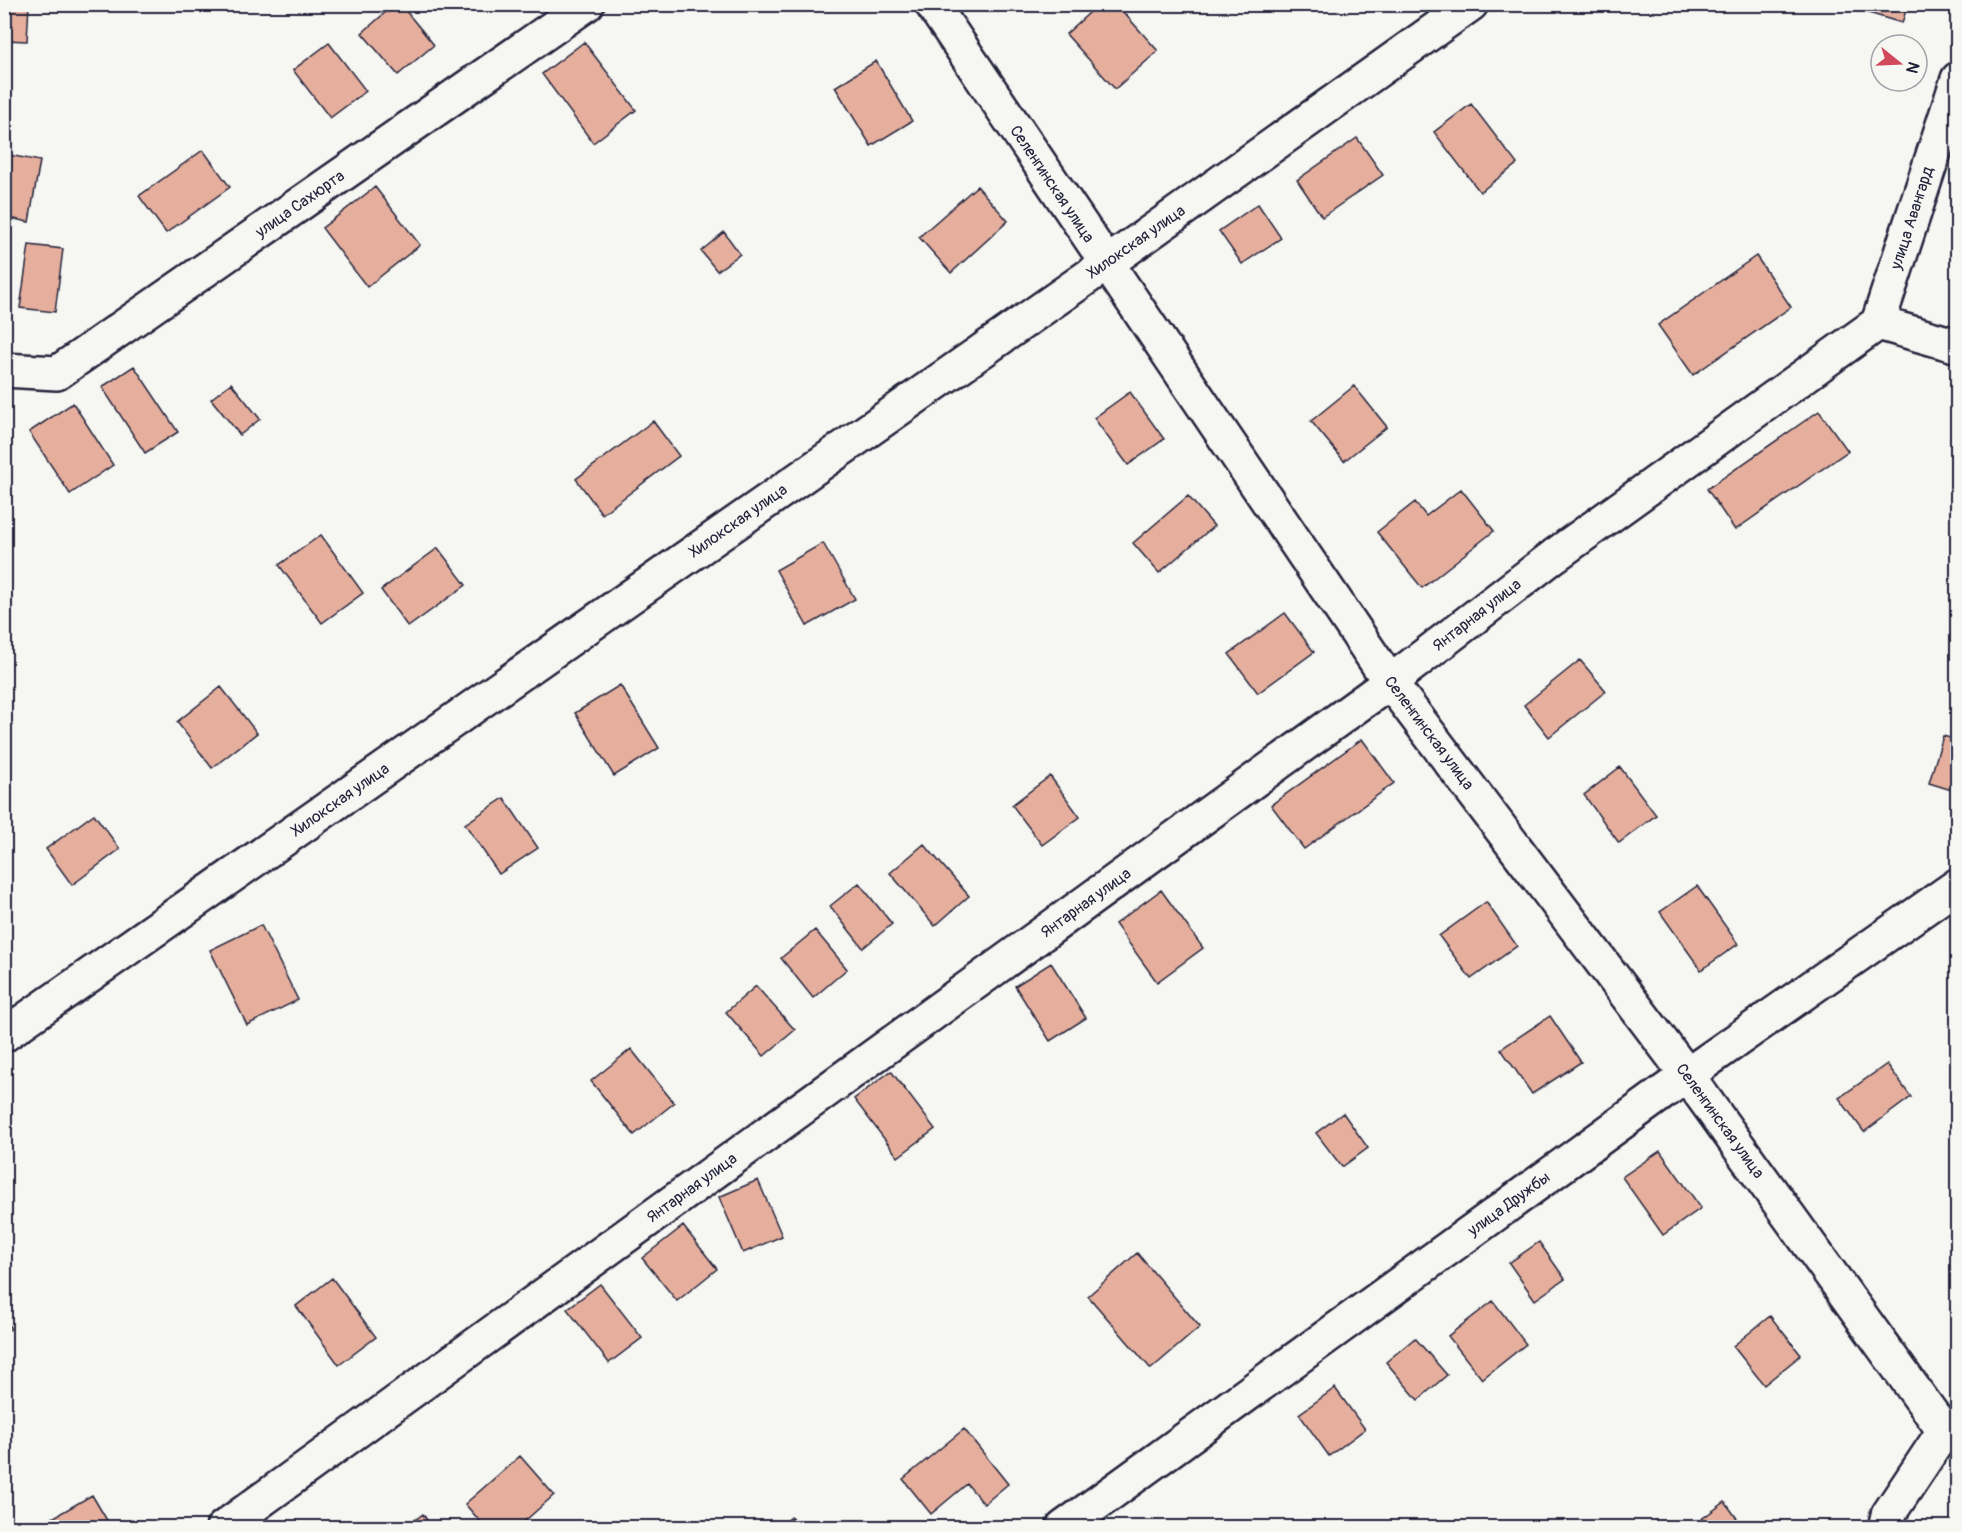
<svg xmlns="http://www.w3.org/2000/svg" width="1962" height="1532" viewBox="0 0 1962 1532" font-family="Pangolin,sans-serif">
<rect width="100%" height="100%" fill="#f6f6f2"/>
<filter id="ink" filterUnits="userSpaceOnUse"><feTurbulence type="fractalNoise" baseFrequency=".0167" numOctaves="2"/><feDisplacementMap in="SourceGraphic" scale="12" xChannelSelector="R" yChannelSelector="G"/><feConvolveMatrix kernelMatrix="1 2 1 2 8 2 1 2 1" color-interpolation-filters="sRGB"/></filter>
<g filter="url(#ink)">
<path fill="#e6af9d" stroke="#22223b" stroke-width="1.5" d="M 4,4 L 29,4 L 27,41 L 4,40 Z
M 395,4 L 400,4 L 434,45 L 398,75 L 362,33 Z
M 1099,4 L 1116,4 L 1158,51 L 1115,89 L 1066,34 Z
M 1856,4 L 1908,4 L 1902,23 L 1855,9 Z
M 584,42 L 636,110 L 593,143 L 542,74 Z
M 329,43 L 366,91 L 330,118 L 293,70 Z
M 876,61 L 912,121 L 871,146 L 835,87 Z
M 1471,104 L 1517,164 L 1480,192 L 1434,132 Z
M 1357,138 L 1383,175 L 1322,217 L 1297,180 Z
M 203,150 L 230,187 L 166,233 L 139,196 Z
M 4,154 L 40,161 L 29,222 L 4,217 Z
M 977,186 L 1008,221 L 951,273 L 919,237 Z
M 375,187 L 420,245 L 367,287 L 322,228 Z
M 1258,204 L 1281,238 L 1242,264 L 1219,231 Z
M 724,232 L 740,254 L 717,271 L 701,251 Z
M 29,245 L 63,249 L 55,312 L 20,308 Z
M 1756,256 L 1791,307 L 1693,375 L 1658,325 Z
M 134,366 L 178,432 L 145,453 L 102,387 Z
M 231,383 L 260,419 L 240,435 L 211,399 Z
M 1354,386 L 1387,427 L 1344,461 L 1311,421 Z
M 1130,392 L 1164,439 L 1128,465 L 1094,418 Z
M 73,403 L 113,465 L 70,494 L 29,432 Z
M 1819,411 L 1848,451 L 1735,530 L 1707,489 Z
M 653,421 L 679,456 L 602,514 L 576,479 Z
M 1461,489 L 1494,531 L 1422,588 L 1377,532 L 1415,502 L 1426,516 Z
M 1188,496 L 1214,526 L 1159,573 L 1133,543 Z
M 321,535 L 363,593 L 322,623 L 279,565 Z
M 823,543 L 855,599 L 807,626 L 776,570 Z
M 438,548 L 466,585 L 408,627 L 381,590 Z
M 1285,613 L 1314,652 L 1258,693 L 1229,654 Z
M 1580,660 L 1606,691 L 1549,737 L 1524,705 Z
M 620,685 L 659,748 L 614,776 L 575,713 Z
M 221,687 L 257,733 L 212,768 L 177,722 Z
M 1943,736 L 1958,740 L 1958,792 L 1929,783 Z
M 1362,739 L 1394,783 L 1304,849 L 1271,805 Z
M 1620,767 L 1656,815 L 1619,843 L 1584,795 Z
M 1050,776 L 1080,817 L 1042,845 L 1012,805 Z
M 504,798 L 538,848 L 499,874 L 465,824 Z
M 94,814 L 120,849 L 72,885 L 46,849 Z
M 924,844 L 969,896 L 935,926 L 890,873 Z
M 859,883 L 892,924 L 863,948 L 830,906 Z
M 1697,886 L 1738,944 L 1701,970 L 1660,912 Z
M 1161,890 L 1203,948 L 1157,982 L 1115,924 Z
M 1486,902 L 1517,946 L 1471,979 L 1439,936 Z
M 261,925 L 298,1000 L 247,1025 L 210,950 Z
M 815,930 L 847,969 L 813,998 L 781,958 Z
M 1051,963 L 1086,1018 L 1050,1041 L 1015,986 Z
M 756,986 L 795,1030 L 764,1056 L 726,1012 Z
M 1550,1016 L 1581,1062 L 1532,1094 L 1501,1049 Z
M 631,1049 L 674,1103 L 634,1135 L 591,1081 Z
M 1887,1064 L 1911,1097 L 1864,1132 L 1839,1098 Z
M 891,1071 L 935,1129 L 898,1157 L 854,1099 Z
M 1343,1113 L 1368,1148 L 1342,1167 L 1316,1133 Z
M 1660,1151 L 1701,1208 L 1663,1235 L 1622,1177 Z
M 758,1180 L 782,1236 L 743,1253 L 719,1197 Z
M 683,1226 L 717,1269 L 677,1301 L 642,1258 Z
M 1539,1242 L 1565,1279 L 1535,1300 L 1509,1263 Z
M 1137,1253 L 1200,1327 L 1151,1369 L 1088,1296 Z
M 332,1278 L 376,1337 L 339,1365 L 296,1306 Z
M 1958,1281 L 1958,1296 L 1951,1286 Z
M 600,1284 L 642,1338 L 609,1363 L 567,1309 Z
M 1493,1301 L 1526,1344 L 1482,1379 L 1448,1336 Z
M 4,1316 L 11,1329 L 4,1332 Z
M 1770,1316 L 1801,1355 L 1764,1385 L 1733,1346 Z
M 1415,1338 L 1447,1375 L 1418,1400 L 1386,1362 Z
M 1335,1388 L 1365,1429 L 1329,1456 L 1299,1414 Z
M 964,1429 L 1008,1484 L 984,1504 L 967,1484 L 931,1514 L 903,1479 Z
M 520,1456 L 554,1495 L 517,1528 L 486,1528 L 465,1504 Z
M 92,1495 L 111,1527 L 54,1528 L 49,1520 Z
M 1725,1502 L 1744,1528 L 1694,1528 L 1693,1525 Z
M 423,1514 L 432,1528 L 404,1528 Z
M 791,1517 L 801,1528 L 779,1528 Z"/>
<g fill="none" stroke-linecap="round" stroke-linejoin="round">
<defs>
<path id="minor" d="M 932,4 L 1390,682 L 1687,1075 L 1944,1431 L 1958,1435
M 1878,323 L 1958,79
M 4,370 L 57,373 L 587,4
M 4,1035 L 1106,264 L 1471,4
M 223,1528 L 1390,682 L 1554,556 L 1878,323 L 1958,346
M 1063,1528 L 1687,1075 L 1958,885
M 1885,1528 L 1888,1515 L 1944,1431"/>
</defs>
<use href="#minor" stroke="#22223b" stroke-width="38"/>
<use href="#minor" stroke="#f6f6f2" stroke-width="33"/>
</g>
</g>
<g text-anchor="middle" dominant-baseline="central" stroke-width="6" stroke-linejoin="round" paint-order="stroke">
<g font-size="16" fill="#22223b" stroke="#f6f6f2">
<text transform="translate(1052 184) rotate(56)">Селенгинская улица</text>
<text transform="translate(300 204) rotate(-35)">улица Сахюрта</text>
<text transform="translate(1912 218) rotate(-72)">улица Авангард</text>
<text transform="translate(1136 242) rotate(-35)">Хилокская улица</text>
<text transform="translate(738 521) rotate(-35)">Хилокская улица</text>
<text transform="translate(1477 615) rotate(-38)">Янтарная улица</text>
<text transform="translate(1429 733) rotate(53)">Селенгинская улица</text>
<text transform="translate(340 800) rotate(-35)">Хилокская улица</text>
<text transform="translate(1086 903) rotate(-36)">Янтарная улица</text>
<text transform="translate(1720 1121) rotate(54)">Селенгинская улица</text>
<text transform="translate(692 1188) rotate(-36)">Янтарная улица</text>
<text transform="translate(1509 1204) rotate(-36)">улица Дружбы</text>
</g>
</g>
<rect width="1962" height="1532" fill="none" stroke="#f6f6f2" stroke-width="24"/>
<rect x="12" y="12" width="1938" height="1508" fill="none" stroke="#22223b" stroke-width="2" filter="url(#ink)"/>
<g transform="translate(1899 63) rotate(108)"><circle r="28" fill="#f6f6f2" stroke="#a1a1a9" stroke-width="1.5"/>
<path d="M0-4.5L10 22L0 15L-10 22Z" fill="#d1495b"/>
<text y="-9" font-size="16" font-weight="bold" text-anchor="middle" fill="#22223b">N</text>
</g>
</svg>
